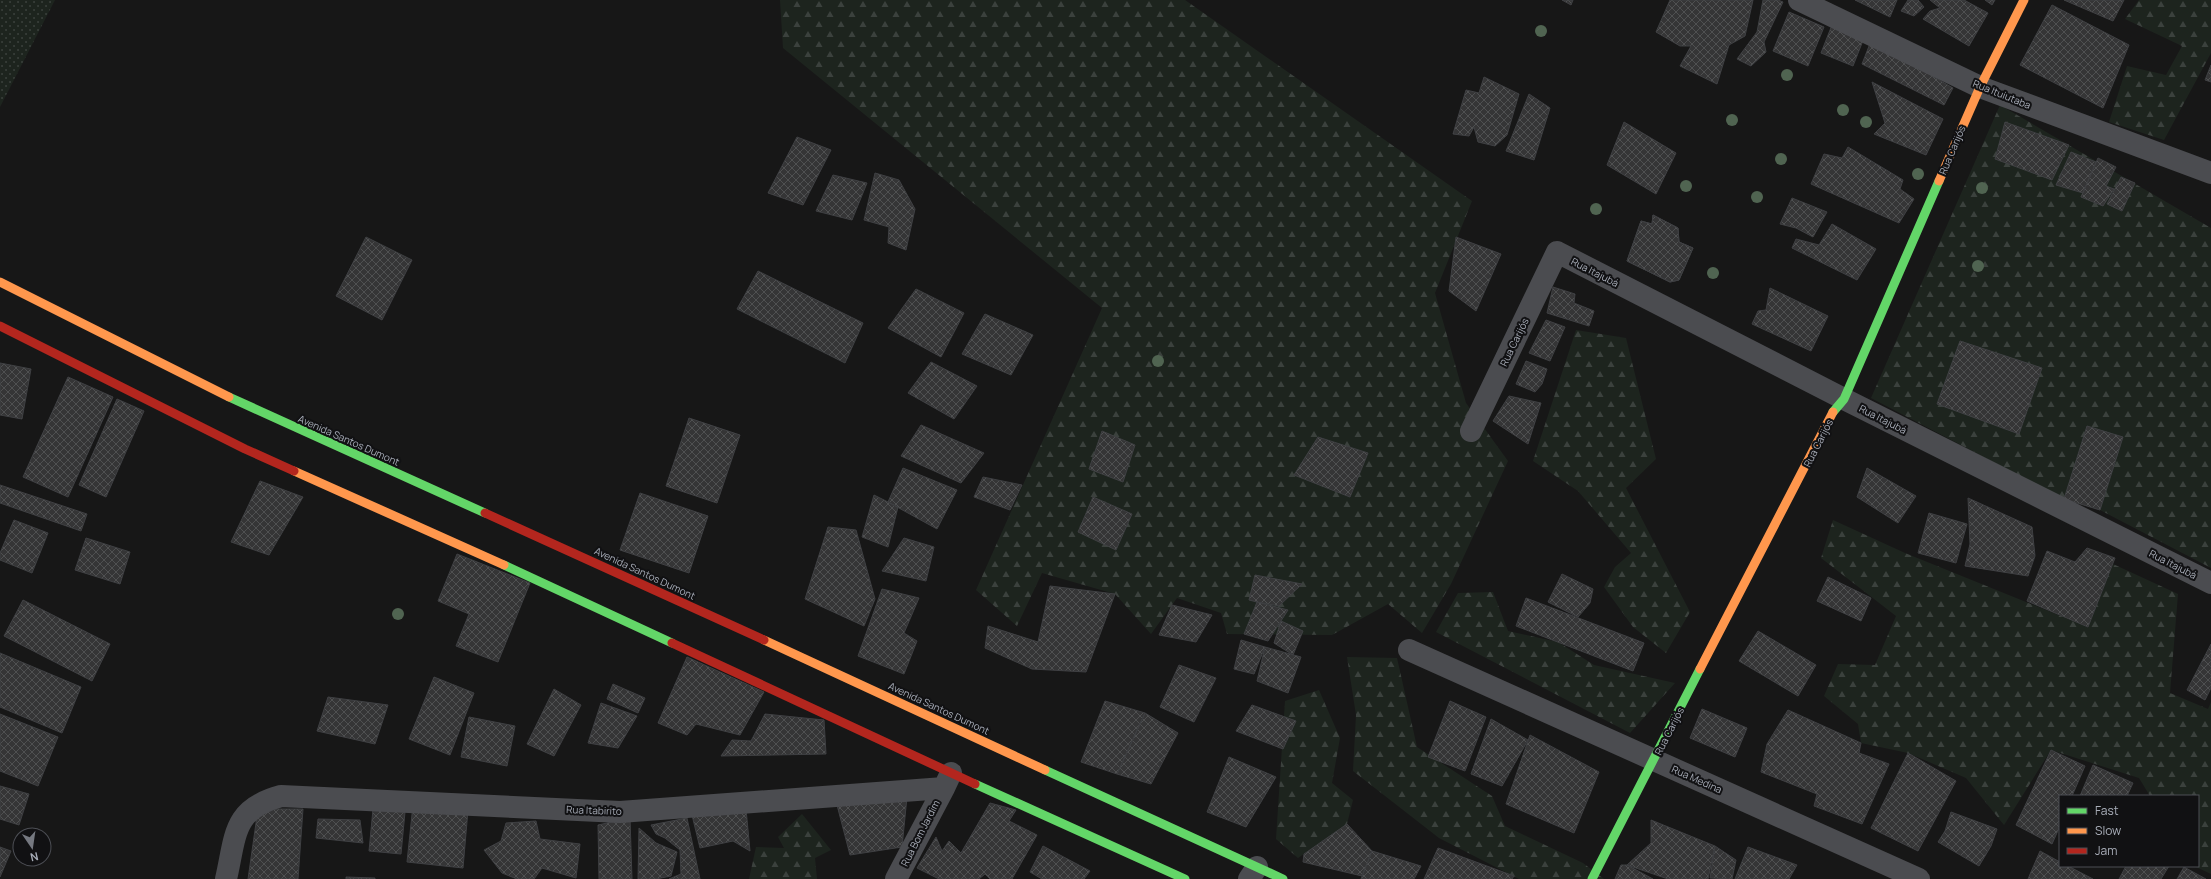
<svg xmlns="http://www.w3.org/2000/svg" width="2211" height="879" viewBox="0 0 2211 879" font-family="Manrope,sans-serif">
<defs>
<pattern id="grass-dots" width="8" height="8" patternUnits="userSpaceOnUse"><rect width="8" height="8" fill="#1d241e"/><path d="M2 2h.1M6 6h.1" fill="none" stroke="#3b413d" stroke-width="1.8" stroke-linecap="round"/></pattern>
<pattern id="forest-firs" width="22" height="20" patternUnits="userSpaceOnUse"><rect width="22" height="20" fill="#1d241e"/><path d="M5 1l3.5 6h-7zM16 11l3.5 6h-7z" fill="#3b413d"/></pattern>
<pattern id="building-cross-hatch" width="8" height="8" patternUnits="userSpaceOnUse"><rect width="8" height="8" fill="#353536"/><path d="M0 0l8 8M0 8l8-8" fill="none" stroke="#4f5051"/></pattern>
</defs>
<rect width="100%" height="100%" fill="#171717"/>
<path fill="url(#grass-dots)" d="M 0,0 L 55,0 L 0,107 Z"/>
<path fill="url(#forest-firs)" d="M 780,0 L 1185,0 L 1472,201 L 1435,293 L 1466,403 L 1508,461 L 1451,584 L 1422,633 L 1388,604 L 1332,635 L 1227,634 L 1221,613 L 1177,598 L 1151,634 L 1115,594 L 1042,573 L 1017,626 L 976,590 L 1102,308 L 783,48 Z
M 2139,0 L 2211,0 L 2211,53 L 2164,140 L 2109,122 L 2127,66 L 2166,75 L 2182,46 L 2125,19 Z
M 2000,105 L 2211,228 L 2211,568 L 2100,510 L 2064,499 L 1871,398 Z
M 1576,330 L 1626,338 L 1656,459 L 1626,488 L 1690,612 L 1666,653 L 1633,627 L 1604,587 L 1615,567 L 1631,553 L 1578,491 L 1533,461 Z
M 1833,520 L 1905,553 L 2088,627 L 2113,564 L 2178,594 L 2170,693 L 2208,709 L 2211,702 L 2211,874 L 2194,866 L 2198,866 L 2198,796 L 2150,796 L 2139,778 L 2051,750 L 2004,825 L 1966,778 L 1908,753 L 1861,743 L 1858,724 L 1824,696 L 1838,664 L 1875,665 L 1896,616 L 1821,558 Z
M 1493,592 L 1508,631 L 1558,642 L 1594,665 L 1675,683 L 1630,733 L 1436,632 L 1458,593 Z
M 1347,657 L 1397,658 L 1417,747 L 1492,796 L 1505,826 L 1583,863 L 1604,879 L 1519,879 L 1439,838 L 1353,771 L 1356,715 Z
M 1319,690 L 1340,738 L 1332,783 L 1353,800 L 1347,824 L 1298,858 L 1276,839 L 1285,701 Z
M 802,814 L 831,850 L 815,858 L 817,879 L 749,879 L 756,847 L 784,848 L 778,837 Z"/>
<path fill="url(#building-cross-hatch)" stroke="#3f4043" d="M 1562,0 L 1573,0 L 1571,5 Z
M 1670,0 L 1753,0 L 1745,36 L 1729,45 L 1717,84 L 1680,66 L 1691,46 L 1680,46 L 1656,32 Z
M 1763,0 L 1778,0 L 1783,2 L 1764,42 L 1766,52 L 1751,66 L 1737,59 L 1757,32 Z
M 1855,0 L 1897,0 L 1890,17 Z
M 1908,0 L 1918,0 L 1924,7 L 1914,16 L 1901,11 Z
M 1930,0 L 1964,0 L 1988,13 L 1969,46 L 1923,19 L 1930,11 L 1940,8 Z
M 1985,0 L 1995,0 L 1992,5 Z
M 2064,0 L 2124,0 L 2113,21 Z
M 2052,5 L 2129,45 L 2103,108 L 2020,65 Z
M 1789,12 L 1824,27 L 1808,66 L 1773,51 Z
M 1832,25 L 1864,38 L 1853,66 L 1821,53 Z
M 1871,41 L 1953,88 L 1944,105 L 1862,64 Z
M 2211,65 L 2211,82 L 2205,80 Z
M 1484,77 L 1519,94 L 1507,135 L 1495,146 L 1478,142 L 1474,127 L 1469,136 L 1453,134 L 1466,90 L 1479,93 Z
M 1872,82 L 1943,119 L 1926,155 L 1874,134 L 1885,123 Z
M 1529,94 L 1550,108 L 1534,160 L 1506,151 Z
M 1624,122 L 1676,153 L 1656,194 L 1607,165 Z
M 2005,122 L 2069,145 L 2052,180 L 1995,159 Z
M 797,137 L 831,150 L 803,205 L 768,193 Z
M 1848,147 L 1903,180 L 1900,189 L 1914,199 L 1899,223 L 1811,184 L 1824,154 L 1842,158 Z
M 2071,152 L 2096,162 L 2083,193 L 2056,185 Z
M 2098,158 L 2116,167 L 2106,186 L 2114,189 L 2103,206 L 2081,197 Z
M 875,173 L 899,180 L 915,209 L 906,250 L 888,243 L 889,227 L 864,220 Z
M 833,175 L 867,183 L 852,220 L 816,211 Z
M 2121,177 L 2135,183 L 2122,211 L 2107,204 Z
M 1792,198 L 1827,212 L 1813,237 L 1796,228 L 1780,224 Z
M 1653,215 L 1678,228 L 1679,242 L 1693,248 L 1679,280 L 1670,282 L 1627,261 L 1641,221 L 1652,224 Z
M 1653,215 L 1678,228 L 1679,242 L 1693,248 L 1679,280 L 1670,282 L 1627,261 L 1641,221 L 1652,224 Z
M 1832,224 L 1876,249 L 1857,280 L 1792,248 L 1796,239 L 1819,245 Z
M 366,237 L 412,260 L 382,320 L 336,296 Z
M 1456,237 L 1501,254 L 1476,311 L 1449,291 Z
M 758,271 L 863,323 L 845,363 L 737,309 Z
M 1553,287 L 1575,294 L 1574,303 L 1594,311 L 1589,326 L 1547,313 Z
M 1770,288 L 1828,316 L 1811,351 L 1752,324 L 1758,311 L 1766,310 Z
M 916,289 L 964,313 L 941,357 L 888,328 Z
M 985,314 L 1033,335 L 1011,375 L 962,354 Z
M 1546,320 L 1565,327 L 1550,361 L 1529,353 Z
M 1960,341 L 2042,368 L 2019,434 L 1937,404 Z
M 1526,361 L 1547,369 L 1542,384 L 1535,392 L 1516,384 Z
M 931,362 L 977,386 L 954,419 L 908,393 Z
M 0,363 L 31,369 L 22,419 L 0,415 Z
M 68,377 L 113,397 L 68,497 L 23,477 Z
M 1509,396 L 1541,403 L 1528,444 L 1493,421 Z
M 117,399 L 144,411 L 106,497 L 79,485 Z
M 689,418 L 740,435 L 717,503 L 666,486 Z
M 921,425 L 984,453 L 961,483 L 901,456 Z
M 2087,426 L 2123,437 L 2100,510 L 2064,499 Z
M 1102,431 L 1135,445 L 1123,482 L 1089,469 Z
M 1318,437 L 1368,453 L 1350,497 L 1294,475 Z
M 903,468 L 957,490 L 937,529 L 888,502 Z
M 1867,468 L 1916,496 L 1898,523 L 1857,497 Z
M 983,477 L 1022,485 L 1010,510 L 974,497 Z
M 260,481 L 303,497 L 269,555 L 231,542 Z
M 0,485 L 87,514 L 81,531 L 0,503 Z
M 640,493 L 708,516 L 689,573 L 620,550 Z
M 874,495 L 898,507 L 888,547 L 862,537 Z
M 1093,497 L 1132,514 L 1116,550 L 1078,532 Z
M 1968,498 L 2032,527 L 2035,556 L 2028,576 L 1965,566 L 1970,544 Z
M 1929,513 L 1967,524 L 1956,563 L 1918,553 Z
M 14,520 L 48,533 L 32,573 L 0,560 L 0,553 Z
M 828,527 L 856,530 L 875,599 L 864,626 L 805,599 Z
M 86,538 L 130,552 L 120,584 L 75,570 Z
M 904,538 L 934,547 L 926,581 L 882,571 Z
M 2087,548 L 2115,558 L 2088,627 L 2027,601 L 2047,551 L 2075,562 Z
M 457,554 L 530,583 L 498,662 L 456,646 L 469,614 L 438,601 Z
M 1562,574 L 1593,589 L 1590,603 L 1578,617 L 1548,602 Z
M 1255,575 L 1302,584 L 1279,606 L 1257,602 L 1249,600 Z
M 1828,577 L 1871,598 L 1861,621 L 1817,601 Z
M 1050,586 L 1115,594 L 1086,672 L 1032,669 L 985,648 L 988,626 L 1038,642 Z
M 882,589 L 919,598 L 904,633 L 917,641 L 904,674 L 858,656 Z
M 1526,598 L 1644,643 L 1633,671 L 1516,626 Z
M 23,600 L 110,644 L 92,681 L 4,636 Z
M 1257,602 L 1288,610 L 1268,641 L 1244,634 Z
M 1172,605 L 1212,615 L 1196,642 L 1159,635 Z
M 1281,621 L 1303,631 L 1293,655 L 1274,643 Z
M 1758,631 L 1816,665 L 1798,696 L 1739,661 Z
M 1241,640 L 1265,647 L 1254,674 L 1234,669 Z
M 2211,644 L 2211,688 L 2205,700 L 2187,690 Z
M 1265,647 L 1301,657 L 1288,693 L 1257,681 Z
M 0,653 L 81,687 L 62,733 L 0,707 Z
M 687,657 L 764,692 L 740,735 L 696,724 L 687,735 L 658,723 Z
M 1179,665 L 1216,678 L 1194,722 L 1160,707 Z
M 434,677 L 474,693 L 450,755 L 409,739 Z
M 613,684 L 645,698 L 638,713 L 607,699 Z
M 554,689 L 581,705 L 554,756 L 527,744 Z
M 328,697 L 388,705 L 375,744 L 317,731 Z
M 1105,701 L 1145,713 L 1117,774 L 1081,762 Z
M 1450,701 L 1486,717 L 1465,771 L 1428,757 Z
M 601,703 L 637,716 L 618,748 L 588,743 Z
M 1252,705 L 1296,721 L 1283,749 L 1236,731 Z
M 1702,709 L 1747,728 L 1735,757 L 1690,738 Z
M 1788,710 L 1861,743 L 1859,753 L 1889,764 L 1862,824 L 1814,806 L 1817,794 L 1761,772 L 1767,744 Z
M 1145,713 L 1178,733 L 1151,784 L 1117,774 Z
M 0,714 L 58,737 L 38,786 L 0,771 Z
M 765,714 L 824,720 L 826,754 L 721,756 L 732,740 L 751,741 Z
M 469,717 L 515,726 L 507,766 L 461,757 Z
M 1491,719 L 1528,740 L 1502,786 L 1471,774 Z
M 1530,735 L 1599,772 L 1574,833 L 1506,804 Z
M 2051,750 L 2085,766 L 2072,796 L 2060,796 L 2060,826 L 2052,844 L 2016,825 Z
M 1908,753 L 1956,781 L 1918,851 L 1871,828 Z
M 1229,757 L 1276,777 L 1246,827 L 1207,812 Z
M 2093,765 L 2133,783 L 2127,796 L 2080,796 Z
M 0,786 L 29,794 L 19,825 L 0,819 Z
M 907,797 L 902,847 L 850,855 L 837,805 Z
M 990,803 L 1016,810 L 1009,821 L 1037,835 L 1012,879 L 990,879 L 985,874 L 979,879 L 939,879 L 917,868 L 936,837 L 942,851 L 949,841 L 961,853 Z
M 413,805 L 468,810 L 463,868 L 407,862 Z
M 258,809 L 303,809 L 298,879 L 248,879 Z
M 373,809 L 405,812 L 401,854 L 369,851 Z
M 746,809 L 750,851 L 733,841 L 700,848 L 692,815 Z
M 1951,812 L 1997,829 L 1991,846 L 1979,866 L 1938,842 L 1945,831 Z
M 630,818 L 632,879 L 599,879 L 598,825 Z
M 687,818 L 700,879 L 669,879 L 681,874 L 680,850 L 665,838 L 656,834 L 651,825 Z
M 318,819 L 360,820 L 363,843 L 316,838 Z
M 1651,820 L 1715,846 L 1708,879 L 1668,879 L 1627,865 L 1651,843 Z
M 536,821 L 540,839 L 580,844 L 576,878 L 542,868 L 534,879 L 517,879 L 502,873 L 484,850 L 501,841 L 506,823 Z
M 1347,824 L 1372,851 L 1362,876 L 1303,862 L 1304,854 Z
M 639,828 L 656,843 L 677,852 L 671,876 L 656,879 L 638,879 Z
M 1043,846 L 1090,871 L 1084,879 L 1042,879 L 1030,872 Z
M 1715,846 L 1736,860 L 1732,879 L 1710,878 Z
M 0,847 L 11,851 L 0,877 Z
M 1748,847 L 1797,865 L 1789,879 L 1735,879 Z
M 1438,848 L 1514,876 L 1512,879 L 1424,879 Z
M 1372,851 L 1421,866 L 1414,879 L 1361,879 Z
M 2040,851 L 2060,862 L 2060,866 L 2068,866 L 2093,879 L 2028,879 Z
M 1621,865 L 1627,865 L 1653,879 L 1615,879 Z
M 2126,866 L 2169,866 L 2161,879 L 2119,879 Z
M 2184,867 L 2206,879 L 2177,879 Z
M 346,877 L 375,878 L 375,879 L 346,879 Z"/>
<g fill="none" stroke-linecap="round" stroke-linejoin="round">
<path stroke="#4b4c50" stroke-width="22" d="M 1799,0 L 1980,87 L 2211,173
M 1471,431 L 1557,252 L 1844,399 L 2211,583
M 1409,650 L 1919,879
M 226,879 C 236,836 232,809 281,796 L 620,812 L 944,788 L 951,773
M 896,879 L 944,788
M 1249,879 L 1257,867"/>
<path stroke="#63d668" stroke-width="9" d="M 229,397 L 485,513
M 1833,412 L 1844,399 L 1939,181
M 504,565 L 672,643
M 1045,770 L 1283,879
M 975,784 L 1185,879
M 1592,879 L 1700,669"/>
<path stroke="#ff974d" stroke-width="9" d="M 1939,181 L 1980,87 L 2024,0
M 0,282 L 229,397
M 294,471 L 504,565
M 764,640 L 1045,770
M 1700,669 L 1833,412"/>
<path stroke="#b3261e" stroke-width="9" d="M 0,326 L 245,449 L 294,471
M 485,513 L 764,640
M 672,643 L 975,784"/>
</g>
<g fill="#506451">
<circle cx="1541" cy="31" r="6"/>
<circle cx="1787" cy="75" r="6"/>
<circle cx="1843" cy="110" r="6"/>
<circle cx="1732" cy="120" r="6"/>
<circle cx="1866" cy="122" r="6"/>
<circle cx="1781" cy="159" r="6"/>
<circle cx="1918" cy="174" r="6"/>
<circle cx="1686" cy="186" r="6"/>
<circle cx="1982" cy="188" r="6"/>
<circle cx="1757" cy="197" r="6"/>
<circle cx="1596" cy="209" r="6"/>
<circle cx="1978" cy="266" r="6"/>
<circle cx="1713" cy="273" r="6"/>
<circle cx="1158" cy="361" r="6"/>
<circle cx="398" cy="614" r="6"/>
</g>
<g text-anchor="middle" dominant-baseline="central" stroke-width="4" stroke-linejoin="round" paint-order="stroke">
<g font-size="10" fill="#a8adb8" stroke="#111113">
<text transform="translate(2002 94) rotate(22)">Rua Ituiutaba</text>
<text transform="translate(1952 150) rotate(-67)">Rua Carijós</text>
<text transform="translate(1595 272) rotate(27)">Rua Itajubá</text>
<text transform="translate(1514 342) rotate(-64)">Rua Carijós</text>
<text transform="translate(1883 419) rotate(27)">Rua Itajubá</text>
<text transform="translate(349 440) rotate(24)">Avenida Santos Dumont</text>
<text transform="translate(1818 443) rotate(-63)">Rua Carijós</text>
<text transform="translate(2173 564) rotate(27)">Rua Itajubá</text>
<text transform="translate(645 573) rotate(25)">Avenida Santos Dumont</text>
<text transform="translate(939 708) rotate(25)">Avenida Santos Dumont</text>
<text transform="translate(1669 731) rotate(-63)">Rua Carijós</text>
<text transform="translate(1697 779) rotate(24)">Rua Medina</text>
<text transform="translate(594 810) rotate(2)">Rua Itabirito</text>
<text transform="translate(920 833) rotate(-63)">Rua Bom Jardim</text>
</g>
</g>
<rect x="2059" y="795" width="140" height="72" fill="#111113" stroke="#4d4f55"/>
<rect x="2067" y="808" width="20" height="6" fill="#63d668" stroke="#4d4f55"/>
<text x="2095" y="815" font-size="12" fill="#a8adb8">Fast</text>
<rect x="2067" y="828" width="20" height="6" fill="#ff974d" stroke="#4d4f55"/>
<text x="2095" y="835" font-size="12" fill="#a8adb8">Slow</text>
<rect x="2067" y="848" width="20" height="6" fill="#b3261e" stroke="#4d4f55"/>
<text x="2095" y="855" font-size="12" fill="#a8adb8">Jam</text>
<g transform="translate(32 847) rotate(167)"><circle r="19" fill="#111113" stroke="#4d4f55"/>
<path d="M0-3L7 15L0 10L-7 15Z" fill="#757880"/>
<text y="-6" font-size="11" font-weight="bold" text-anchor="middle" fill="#a8adb8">N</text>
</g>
</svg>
